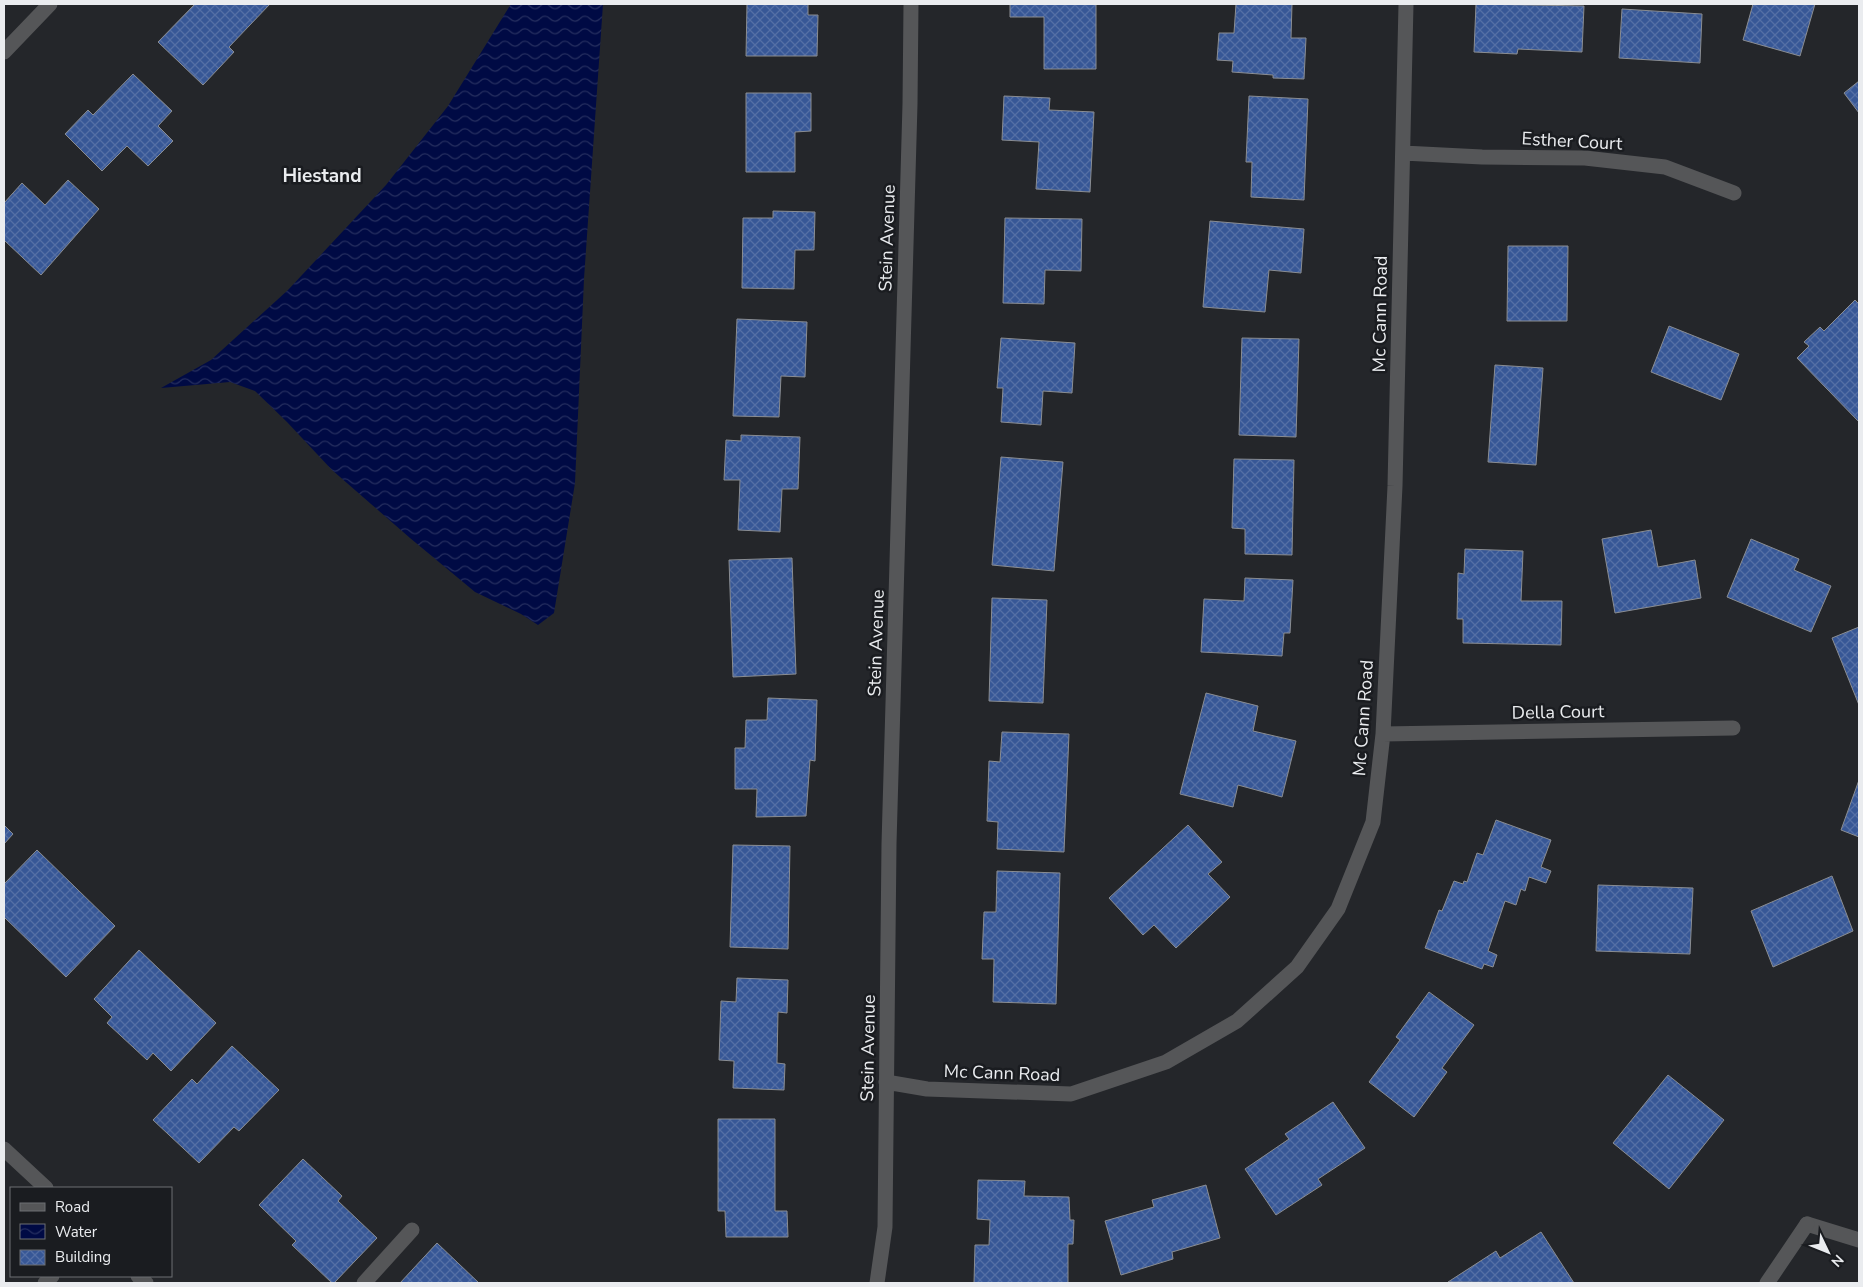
<svg xmlns="http://www.w3.org/2000/svg" width="1863" height="1287" viewBox="0 0 1863 1287" font-family="'Nunito Sans',sans-serif">
<defs>
<pattern id="water-waves" width="16" height="10" patternUnits="userSpaceOnUse" patternTransform="scale(1.25)"><rect width="16" height="10" fill="#000a44"/><path d="M0 5q4-4 8 0t8 0" fill="none" stroke="#252e5f"/></pattern>
<pattern id="building-cross-hatch" width="8" height="8" patternUnits="userSpaceOnUse" patternTransform="scale(1.25)"><rect width="8" height="8" fill="#375796"/><path d="M0 0l8 8M0 8l8-8" fill="none" stroke="#546fa5"/></pattern>
</defs>
<rect width="100%" height="100%" fill="#24262a"/>
<path fill="url(#water-waves)" d="M 511,4 L 603,4 L 584,279 L 575,483 L 554,613 L 538,625 L 521,614 L 475,592 L 410,538 L 332,470 L 287,422 L 255,391 L 230,382 L 161,388 L 211,360 L 288,290 L 386,185 L 448,106 Z"/>
<path fill="url(#building-cross-hatch)" stroke="#8a8d92" d="M 195,4 L 270,4 L 229,47 L 234,52 L 203,85 L 158,42 Z
M 747,4 L 808,4 L 808,15 L 818,15 L 817,56 L 746,56 Z
M 1010,4 L 1096,4 L 1096,69 L 1044,69 L 1044,17 L 1010,17 Z
M 1236,4 L 1292,4 L 1291,38 L 1306,38 L 1304,79 L 1273,78 L 1273,75 L 1232,72 L 1233,61 L 1217,60 L 1219,33 L 1234,33 Z
M 1476,4 L 1584,6 L 1582,52 L 1518,49 L 1517,54 L 1474,52 Z
M 1753,4 L 1815,4 L 1800,56 L 1743,40 Z
M 1622,9 L 1702,14 L 1700,63 L 1619,58 Z
M 133,74 L 172,111 L 158,126 L 173,141 L 148,166 L 127,146 L 102,171 L 65,134 L 88,110 L 93,115 Z
M 1859,81 L 1859,113 L 1844,93 Z
M 746,93 L 811,93 L 811,131 L 795,132 L 795,172 L 746,172 Z
M 1004,96 L 1050,98 L 1049,110 L 1094,112 L 1090,192 L 1036,189 L 1039,142 L 1002,140 Z
M 1249,96 L 1308,99 L 1304,200 L 1251,197 L 1252,162 L 1246,162 Z
M 68,180 L 99,209 L 41,275 L 4,240 L 4,203 L 22,183 L 45,205 Z
M 773,211 L 815,212 L 814,250 L 795,250 L 794,289 L 742,288 L 743,218 L 773,218 Z
M 1005,218 L 1082,219 L 1081,271 L 1045,270 L 1044,304 L 1003,303 Z
M 1210,221 L 1304,229 L 1301,273 L 1269,270 L 1265,312 L 1203,307 Z
M 1508,246 L 1568,246 L 1567,321 L 1507,321 Z
M 1855,300 L 1859,304 L 1859,422 L 1797,358 L 1809,346 L 1804,342 L 1820,327 L 1824,331 Z
M 737,319 L 807,322 L 805,377 L 781,376 L 779,417 L 733,416 Z
M 1669,326 L 1739,354 L 1721,400 L 1651,372 Z
M 1001,338 L 1075,343 L 1072,393 L 1043,391 L 1041,425 L 1001,422 L 1003,388 L 997,388 Z
M 1242,338 L 1299,339 L 1296,437 L 1239,435 Z
M 1495,365 L 1543,368 L 1536,465 L 1488,462 Z
M 741,435 L 800,437 L 798,489 L 782,489 L 780,532 L 738,530 L 740,480 L 724,480 L 726,440 L 741,441 Z
M 1001,457 L 1063,462 L 1054,571 L 992,565 Z
M 1234,459 L 1294,460 L 1292,555 L 1245,554 L 1245,529 L 1232,528 Z
M 1651,530 L 1658,567 L 1695,560 L 1701,598 L 1615,613 L 1602,539 Z
M 1751,539 L 1799,559 L 1794,570 L 1831,586 L 1811,632 L 1727,597 Z
M 1465,549 L 1523,551 L 1521,601 L 1562,601 L 1561,645 L 1463,643 L 1463,619 L 1457,619 L 1458,573 L 1464,574 Z
M 792,558 L 796,674 L 733,677 L 729,560 Z
M 1245,578 L 1293,580 L 1290,633 L 1284,633 L 1282,656 L 1201,652 L 1204,599 L 1244,601 Z
M 992,598 L 1047,600 L 1043,703 L 989,701 Z
M 1859,627 L 1859,705 L 1832,638 Z
M 1206,693 L 1258,706 L 1253,731 L 1296,741 L 1282,797 L 1238,785 L 1233,807 L 1180,794 Z
M 768,698 L 817,700 L 815,761 L 810,760 L 806,816 L 756,817 L 757,789 L 735,789 L 735,748 L 745,748 L 746,720 L 767,720 Z
M 1002,732 L 1069,734 L 1064,852 L 997,849 L 998,822 L 987,821 L 989,761 L 1000,762 Z
M 1859,780 L 1859,837 L 1841,830 Z
M 1496,820 L 1551,840 L 1541,867 L 1551,871 L 1546,883 L 1529,877 L 1525,891 L 1521,889 L 1516,905 L 1505,901 L 1488,951 L 1497,955 L 1493,967 L 1484,964 L 1482,969 L 1425,948 L 1439,910 L 1442,911 L 1454,881 L 1463,884 L 1464,881 L 1467,882 L 1477,853 L 1483,855 Z
M 4,825 L 13,834 L 4,844 Z
M 1188,825 L 1222,862 L 1208,874 L 1230,897 L 1176,948 L 1154,925 L 1143,935 L 1109,898 Z
M 733,845 L 790,846 L 788,949 L 730,947 Z
M 37,850 L 115,926 L 66,977 L 4,917 L 4,884 Z
M 997,871 L 1060,873 L 1056,1004 L 993,1002 L 994,959 L 982,959 L 984,912 L 996,912 Z
M 1832,876 L 1853,931 L 1773,967 L 1751,911 Z
M 1598,885 L 1693,888 L 1690,954 L 1596,951 Z
M 139,950 L 216,1023 L 171,1071 L 153,1053 L 147,1060 L 107,1023 L 112,1017 L 94,999 Z
M 737,978 L 788,980 L 787,1013 L 778,1012 L 777,1063 L 785,1064 L 784,1090 L 733,1088 L 734,1061 L 719,1060 L 721,1001 L 736,1002 Z
M 1429,992 L 1474,1025 L 1442,1068 L 1447,1072 L 1414,1117 L 1369,1082 L 1400,1040 L 1396,1037 Z
M 232,1046 L 279,1090 L 239,1131 L 234,1127 L 199,1163 L 153,1120 L 192,1079 L 197,1084 Z
M 1668,1075 L 1724,1120 L 1669,1189 L 1613,1143 Z
M 1333,1102 L 1365,1148 L 1318,1179 L 1322,1185 L 1276,1215 L 1245,1169 L 1289,1139 L 1285,1134 Z
M 718,1119 L 775,1119 L 775,1211 L 787,1211 L 788,1237 L 726,1237 L 725,1211 L 718,1211 Z
M 303,1159 L 342,1196 L 338,1201 L 377,1238 L 334,1283 L 332,1283 L 292,1245 L 296,1241 L 259,1205 Z
M 978,1180 L 1025,1181 L 1024,1196 L 1069,1197 L 1070,1220 L 1074,1220 L 1073,1244 L 1068,1244 L 1068,1283 L 974,1283 L 975,1245 L 989,1245 L 990,1220 L 977,1219 Z
M 1206,1185 L 1220,1238 L 1172,1252 L 1173,1259 L 1121,1275 L 1105,1221 L 1154,1207 L 1152,1200 Z
M 1541,1232 L 1574,1283 L 1448,1282 L 1496,1251 L 1500,1258 Z
M 437,1243 L 479,1283 L 400,1283 Z"/>
<g fill="none" stroke-linecap="round" stroke-linejoin="round">
<path stroke="#555658" stroke-width="15" d="M 1807,1224 L 1859,1240
M 45,1283 L 52,1276
M 364,1283 L 412,1230"/>
<path stroke="#555658" stroke-width="15" d="M 4,52 L 50,4
M 1403,153 L 1482,157 L 1585,158 L 1665,167 L 1734,193
M 1383,734 L 1733,728
M 886,1082 L 927,1089 L 1071,1094 L 1166,1062 L 1237,1021 L 1297,967 L 1338,909 L 1373,822 L 1383,734 L 1395,486 L 1406,4
M 877,1283 L 885,1227 L 889,844 L 910,104 L 911,4
M 1767,1283 L 1807,1224"/>
<path stroke="#555658" stroke-width="15" d="M 4,1149 L 46,1188
M 138,1276 L 146,1283"/>
</g>
<g text-anchor="middle" dominant-baseline="central" stroke-width="5" stroke-linejoin="round" paint-order="stroke">
<g font-size="18" fill="#eaecef" stroke="#1a1c20">
<text transform="translate(1572 141) rotate(3)">Esther Court</text>
<text transform="translate(887 238) rotate(-88)">Stein Avenue</text>
<text transform="translate(1380 314) rotate(-89)">Mc Cann Road</text>
<text transform="translate(876 643) rotate(-88)">Stein Avenue</text>
<text transform="translate(1558 712) rotate(-1)">Della Court</text>
<text transform="translate(1363 718) rotate(-86)">Mc Cann Road</text>
<text transform="translate(868 1048) rotate(-89)">Stein Avenue</text>
<text transform="translate(1002 1073) rotate(2)">Mc Cann Road</text>
</g>
<g font-size="19" font-weight="bold" fill="#eaecef" stroke="#1a1c20">
<text x="322" y="176">Hiestand</text>
</g>
</g>
<rect width="1863" height="1287" fill="none" stroke="#eaecef" stroke-width="10"/>
<rect x="10" y="1187" width="162" height="90" fill="#1a1c20" stroke="#6d6f73"/>
<rect x="20" y="1203" width="25" height="8" fill="#555658" stroke="#6d6f73"/>
<text x="55" y="1212" font-size="15" fill="#eaecef">Road</text>
<rect x="20" y="1224" width="25" height="15" fill="url(#water-waves)" stroke="#6d6f73"/>
<text x="55" y="1237" font-size="15" fill="#eaecef">Water</text>
<rect x="20" y="1250" width="25" height="15" fill="url(#building-cross-hatch)" stroke="#6d6f73"/>
<text x="55" y="1262" font-size="15" fill="#eaecef">Building</text>
<g transform="translate(1828 1252) rotate(133)" stroke="#1a1c20" stroke-width="4" paint-order="stroke">
<path d="M0-4L9 19L0 12L-9 19Z" fill="#eaecef"/>
<text y="-8" font-size="14" font-weight="bold" text-anchor="middle" fill="#eaecef">N</text>
</g>
</svg>
